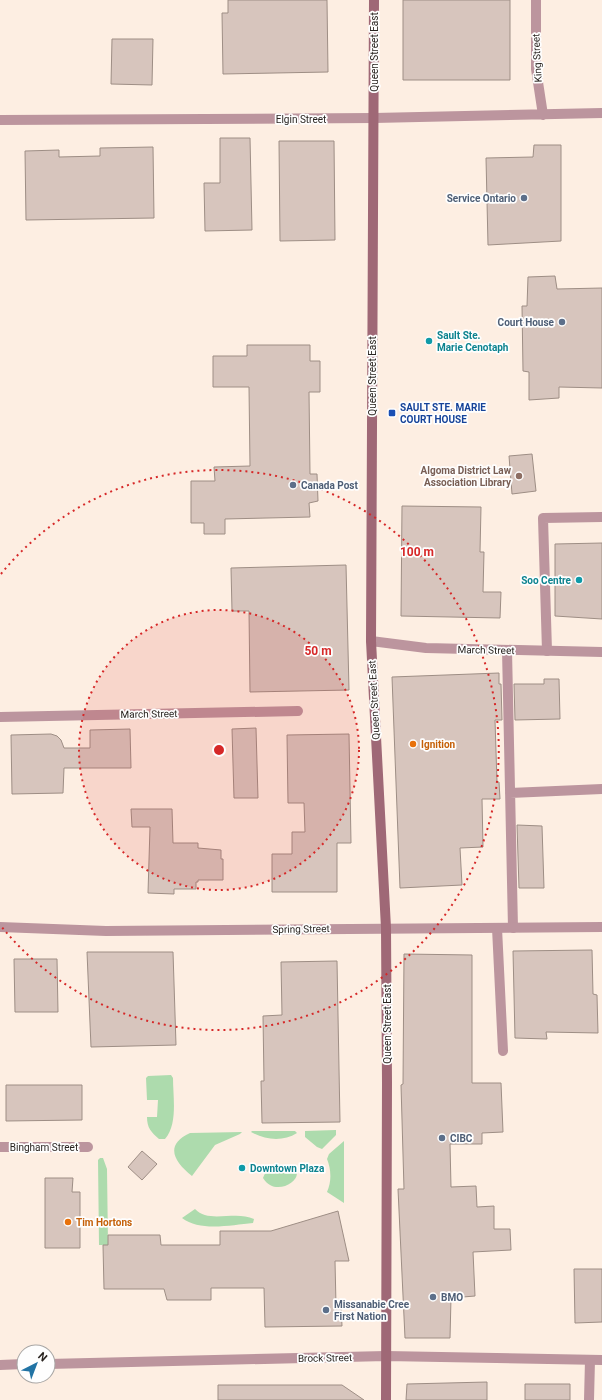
<svg xmlns="http://www.w3.org/2000/svg" width="602" height="1400" viewBox="0 0 602 1400" font-family="Roboto,sans-serif">
<rect width="100%" height="100%" fill="#fdeee2"/>
<path fill="#addbad" d="M 171,1075 L 173,1078 C 173,1097 178,1124 165,1139 L 159,1139 C 151,1132 147,1128 147,1117 L 157,1117 L 158,1100 L 147,1100 L 146,1078 L 148,1076 Z
M 336,1130 L 336,1135 L 322,1149 L 317,1147 L 305,1137 L 305,1131 Z
M 252,1131 L 295,1131 L 297,1133 C 283,1142 265,1140 251,1132 Z
M 242,1132 L 240,1134 L 215,1145 L 192,1176 C 174,1162 164,1145 190,1133 Z
M 344,1141 L 344,1203 L 327,1192 C 332,1181 331,1169 327,1159 L 329,1154 Z
M 100,1158 L 103,1158 L 107,1169 L 108,1245 L 99,1245 L 98,1160 Z
M 284,1166 C 317,1169 278,1203 263,1178 C 266,1168 275,1167 284,1166 Z
M 195,1209 C 209,1224 235,1210 254,1219 L 253,1223 C 231,1225 200,1232 182,1218 Z"/>
<path fill="#d7c5bd" stroke="#9e8e85" d="M 228,0 L 327,0 L 328,72 L 223,74 L 222,13 L 228,13 Z
M 403,0 L 510,0 L 510,80 L 403,80 Z
M 112,39 L 153,39 L 152,85 L 111,84 Z
M 220,138 L 250,138 L 252,230 L 205,231 L 204,183 L 220,183 Z
M 279,141 L 334,141 L 335,240 L 280,241 Z
M 534,145 L 561,145 L 561,241 L 488,245 L 486,158 L 533,157 Z
M 153,147 L 154,218 L 26,220 L 25,151 L 59,150 L 59,157 L 100,156 L 100,148 Z
M 555,276 L 557,289 L 602,288 L 602,388 L 559,387 L 559,398 L 529,400 L 529,372 L 523,371 L 522,306 L 527,306 L 528,277 Z
M 247,345 L 310,345 L 310,361 L 320,361 L 320,392 L 309,392 L 310,474 L 317,474 L 318,501 L 309,503 L 310,517 L 225,519 L 225,534 L 204,534 L 204,523 L 191,523 L 191,481 L 215,481 L 214,467 L 250,466 L 249,387 L 213,387 L 213,356 L 247,356 Z
M 532,454 L 536,491 L 512,494 L 509,456 Z
M 402,506 L 481,507 L 480,552 L 484,552 L 483,592 L 501,592 L 500,618 L 401,616 Z
M 602,543 L 602,619 L 555,616 L 555,544 Z
M 346,565 L 349,690 L 250,692 L 249,611 L 232,611 L 231,568 Z
M 499,673 L 499,684 L 501,684 L 502,720 L 495,720 L 497,782 L 499,782 L 500,799 L 482,799 L 483,847 L 460,848 L 462,885 L 400,888 L 392,677 Z
M 544,679 L 559,679 L 560,719 L 515,720 L 514,684 L 544,684 Z
M 256,728 L 258,798 L 234,798 L 232,729 Z
M 130,729 L 131,768 L 64,768 L 63,793 L 12,794 L 11,735 L 51,734 L 57,736 L 61,740 L 64,748 L 90,748 L 90,730 Z
M 349,734 L 351,843 L 337,843 L 337,892 L 272,892 L 272,854 L 292,854 L 292,832 L 305,832 L 304,803 L 288,803 L 287,735 Z
M 131,809 L 172,809 L 173,843 L 198,843 L 198,848 L 221,850 L 221,859 L 223,859 L 223,880 L 198,880 L 198,882 L 196,882 L 196,889 L 174,889 L 174,894 L 148,893 L 150,827 L 132,827 Z
M 517,825 L 542,826 L 544,888 L 519,888 Z
M 592,950 L 593,994 L 597,995 L 598,1033 L 546,1032 L 547,1039 L 515,1038 L 513,951 Z
M 87,952 L 173,952 L 176,1045 L 91,1047 Z
M 404,954 L 472,955 L 472,1083 L 501,1083 L 503,1132 L 482,1133 L 482,1144 L 450,1144 L 451,1187 L 476,1186 L 477,1207 L 494,1206 L 494,1229 L 510,1229 L 511,1250 L 473,1252 L 475,1296 L 451,1298 L 450,1338 L 405,1338 L 398,1189 L 404,1189 L 401,1085 L 403,1084 Z
M 14,959 L 57,959 L 58,1012 L 15,1012 Z
M 337,961 L 340,1122 L 262,1123 L 261,1081 L 264,1081 L 263,1016 L 282,1015 L 281,962 Z
M 6,1085 L 82,1085 L 82,1120 L 6,1121 Z
M 142,1151 L 157,1164 L 142,1180 L 128,1167 Z
M 45,1178 L 73,1178 L 72,1192 L 80,1192 L 80,1248 L 45,1248 Z
M 338,1211 L 349,1261 L 335,1261 L 336,1305 L 341,1305 L 342,1326 L 265,1327 L 264,1288 L 211,1288 L 211,1300 L 167,1300 L 164,1289 L 104,1289 L 103,1245 L 108,1245 L 108,1235 L 160,1235 L 161,1245 L 220,1245 L 220,1231 L 271,1231 Z
M 574,1269 L 602,1269 L 602,1322 L 575,1323 Z
M 487,1382 L 487,1400 L 406,1400 L 407,1384 Z
M 525,1384 L 570,1384 L 570,1400 L 525,1400 Z
M 218,1385 L 342,1385 L 364,1400 L 218,1400 Z"/>
<g fill="none" stroke-linecap="round" stroke-linejoin="round">
<path stroke="#bc959e" stroke-width="10" d="M 507,650 L 513,928
M 547,651 L 543,518 L 602,517
M 510,793 L 602,789
M 497,928 L 503,1051
M 589,1400 L 590,1360"/>
<path stroke="#bc959e" stroke-width="10" d="M 536,0 L 536,69 L 543,115
M 0,120 L 374,118 L 602,113
M 371,641 L 426,648 L 602,652
M 0,717 L 298,711
M 0,927 L 106,931 L 602,927
M 0,1147 L 88,1147
M 48,1364 L 386,1356 L 602,1360
M 0,1365 L 24,1364"/>
<path stroke="#9f6876" stroke-width="10" d="M 374,0 L 371,641 L 386,928 L 387,1082 L 386,1400"/>
</g>
<circle cx="219" cy="750" r="140" fill="#d62828" fill-opacity=".12"/>
<g fill="none" stroke="#d62828" stroke-width="2" stroke-dasharray="2 4">
<circle cx="219" cy="750" r="140"/>
<path d="M1 574A280 280 0 1 1 1 926"/>
</g>
<g fill="#5c6f8a" stroke="#fefefe" stroke-width="1.5">
<circle cx="524" cy="198" r="4"/>
<circle cx="562" cy="322" r="4"/>
<circle cx="293" cy="485" r="4"/>
<circle cx="442" cy="1138" r="4"/>
<circle cx="433" cy="1297" r="4"/>
<circle cx="326" cy="1310" r="4"/>
</g>
<g fill="#0f9aa8" stroke="#fefefe" stroke-width="1.5">
<circle cx="429" cy="341" r="4"/>
<circle cx="579" cy="580" r="4"/>
<circle cx="242" cy="1168" r="4"/>
</g>
<rect fill="#1a4fb4" stroke="#fefefe" stroke-width="1.5" x="388" y="409" width="8" height="8" rx="2"/>
<circle fill="#8d6e63" stroke="#fefefe" stroke-width="1.5" cx="519" cy="476" r="4"/>
<g fill="#e8710a" stroke="#fefefe" stroke-width="1.5">
<circle cx="413" cy="744" r="4"/>
<circle cx="68" cy="1222" r="4"/>
</g>
<g text-anchor="middle" dominant-baseline="central" stroke-width="3.5" stroke-linejoin="round" paint-order="stroke">
<g font-size="10" fill="#292420" stroke="#fefefe">
<text transform="translate(374 52) rotate(-90)">Queen Street East</text>
<text transform="translate(537 58) rotate(-93)">King Street</text>
<text x="301" y="119">Elgin Street</text>
<text transform="translate(372 376) rotate(-90)">Queen Street East</text>
<text transform="translate(486 650) rotate(1)">March Street</text>
<text transform="translate(374 700) rotate(-93)">Queen Street East</text>
<text transform="translate(149 714) rotate(-1)">March Street</text>
<text transform="translate(301 929) rotate(-1)">Spring Street</text>
<text transform="translate(387 1024) rotate(-90)">Queen Street East</text>
<text x="44" y="1147">Bingham Street</text>
<text transform="translate(325 1358) rotate(-1)">Brock Street</text>
</g>
<g font-size="10" font-weight="bold" fill="#4e5e75" stroke="#fefefe" text-anchor="start">
<text x="516" y="198" text-anchor="end">Service Ontario</text>
<text x="554" y="322" text-anchor="end">Court House</text>
<text x="301" y="485">Canada Post</text>
<text x="450" y="1138">CIBC</text>
<text x="441" y="1297">BMO</text>
<text x="334" y="1304">Missanabie Cree<tspan x="334" dy="12">First Nation</tspan></text>
</g>
<g font-size="10" font-weight="bold" fill="#0d838f" stroke="#fefefe" text-anchor="start">
<text x="437" y="335">Sault Ste.<tspan x="437" dy="12">Marie Cenotaph</tspan></text>
<text x="571" y="580" text-anchor="end">Soo Centre</text>
<text x="250" y="1168">Downtown Plaza</text>
</g>
<g font-size="10" font-weight="bold" fill="#164399" stroke="#fefefe" text-anchor="start">
<text x="400" y="407">SAULT STE. MARIE<tspan x="400" dy="12">COURT HOUSE</tspan></text>
</g>
<g font-size="10" font-weight="bold" fill="#785e54" stroke="#fefefe" text-anchor="end">
<text x="511" y="470">Algoma District Law<tspan x="511" dy="12">Association Library</tspan></text>
</g>
<g font-size="10" font-weight="bold" fill="#c56008" stroke="#fefefe" text-anchor="start">
<text x="421" y="744">Ignition</text>
<text x="76" y="1222">Tim Hortons</text>
</g>
</g>
<circle cx="219" cy="750" r="6" fill="#d62828" stroke="#fefefe" stroke-width="2"/>
<g font-size="12" text-anchor="middle" font-weight="bold" fill="#d62828" stroke="#fefefe" stroke-width="3.5" stroke-linejoin="round" paint-order="stroke">
<text x="417" y="556">100 m</text>
<text x="318" y="655">50 m</text>
</g>
<g transform="translate(36 1364) rotate(42)"><circle r="19" fill="#fefefe" stroke="#a9a7a5"/>
<path d="M0-3L7 15L0 10L-7 15Z" fill="#2173a4"/>
<text y="-6" font-size="11" font-weight="bold" text-anchor="middle" fill="#292420">N</text>
</g>
</svg>
